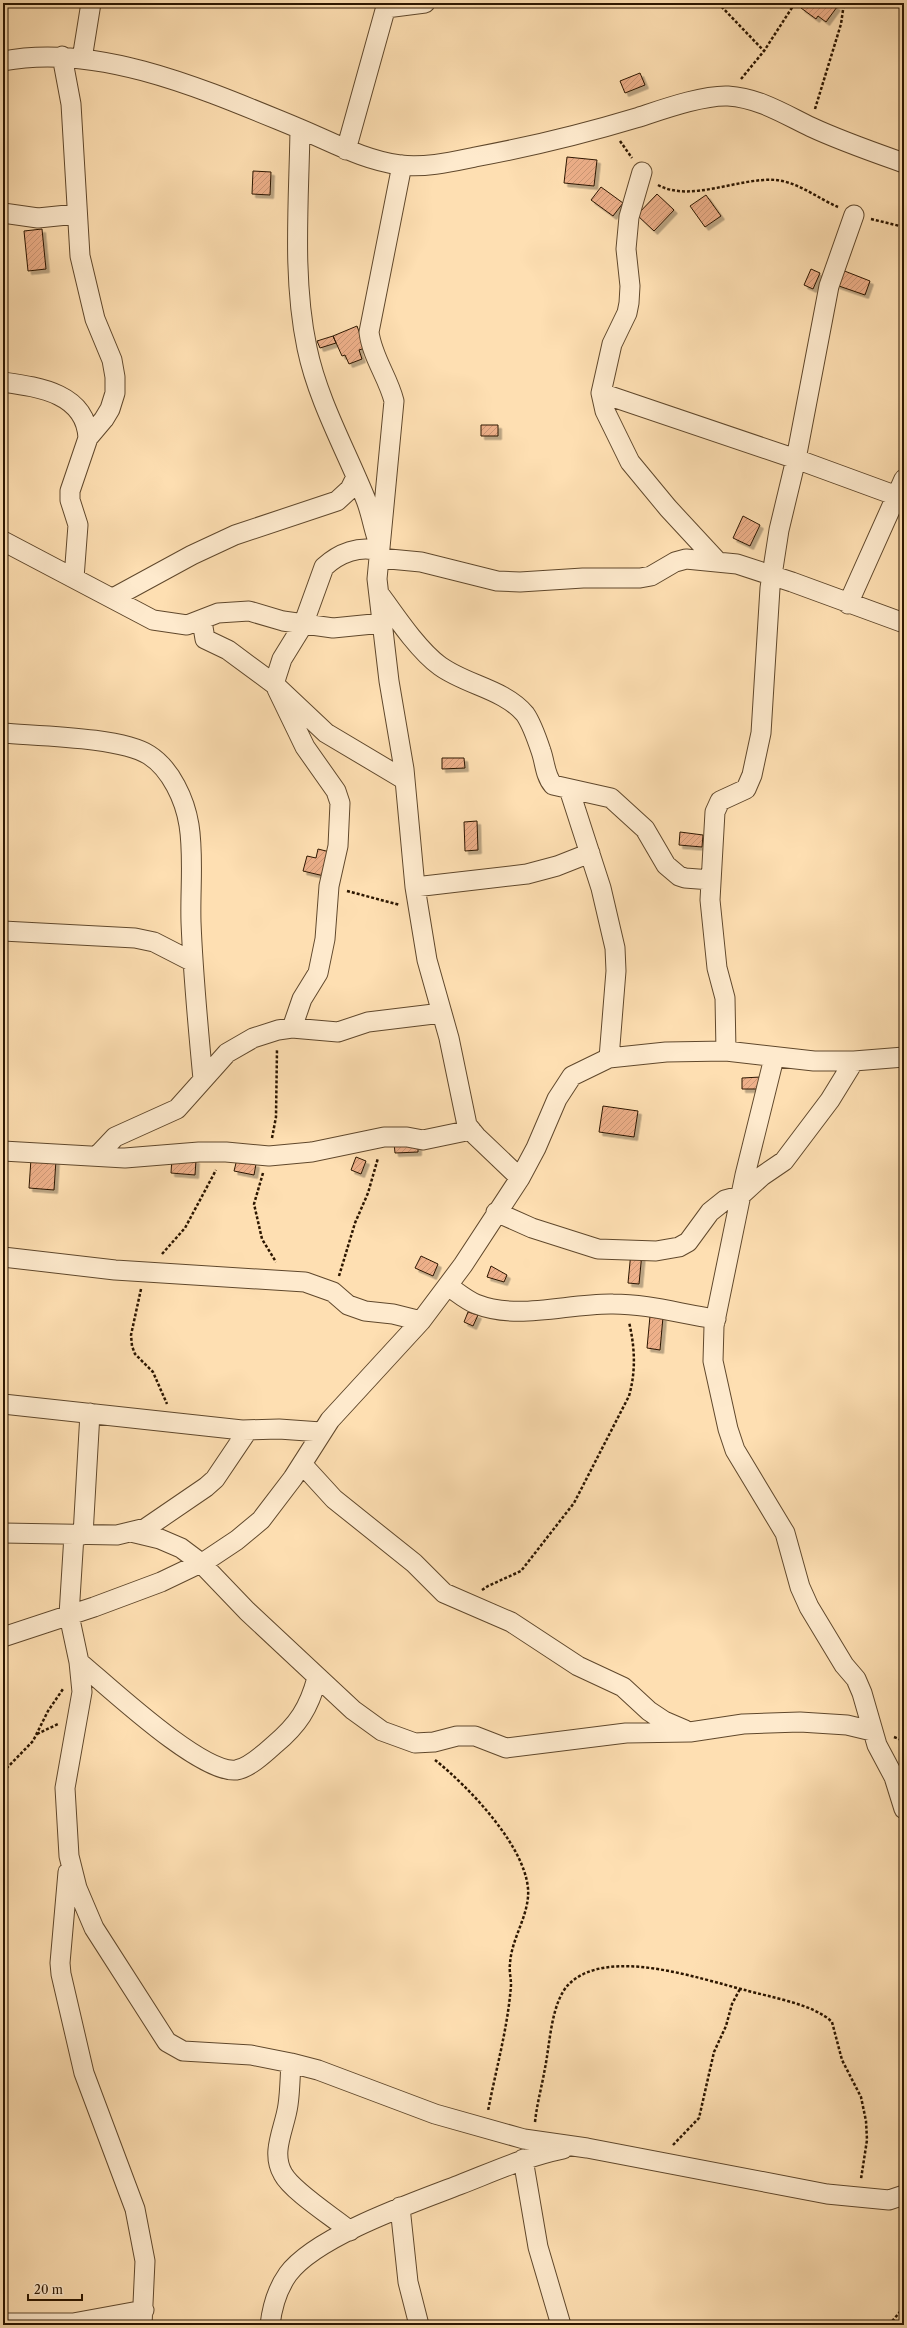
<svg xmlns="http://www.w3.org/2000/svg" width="907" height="2328" viewBox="0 0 907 2328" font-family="'Libre Caslon Text',serif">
<defs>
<pattern id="building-hatch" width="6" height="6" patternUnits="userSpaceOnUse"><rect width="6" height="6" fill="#eeb08a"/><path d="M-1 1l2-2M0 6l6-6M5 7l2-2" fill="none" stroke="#cc9775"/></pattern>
<filter id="shadow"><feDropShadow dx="3.5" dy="3.5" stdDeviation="0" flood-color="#0004"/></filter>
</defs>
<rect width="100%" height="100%" fill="#fedfb2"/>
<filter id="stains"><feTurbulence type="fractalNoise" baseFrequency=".005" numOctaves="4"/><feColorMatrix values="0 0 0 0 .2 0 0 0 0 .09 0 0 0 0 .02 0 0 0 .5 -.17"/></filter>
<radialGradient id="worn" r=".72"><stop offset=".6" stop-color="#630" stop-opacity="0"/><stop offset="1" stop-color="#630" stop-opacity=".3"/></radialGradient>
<path fill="url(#building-hatch)" stroke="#2c1600" filter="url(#shadow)" d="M 804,3 L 831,3 L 837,7 L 826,22 L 818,16 L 816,19 L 801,8 Z
M 640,73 L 645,85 L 625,93 L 620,81 Z
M 567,157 L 597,160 L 594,186 L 564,183 Z
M 253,171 L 271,172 L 270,195 L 252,194 Z
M 601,187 L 623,203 L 613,216 L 591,200 Z
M 657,194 L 674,210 L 654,231 L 637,215 Z
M 706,195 L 721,216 L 705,227 L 690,206 Z
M 42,229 L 46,269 L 28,271 L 24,231 Z
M 811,269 L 820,273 L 813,289 L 804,285 Z
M 842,270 L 870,281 L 865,295 L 836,285 Z
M 357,326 L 365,348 L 359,350 L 362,359 L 349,364 L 345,355 L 342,356 L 333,336 Z
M 333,336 L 336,343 L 320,348 L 317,341 Z
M 481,425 L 498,425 L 498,436 L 481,436 Z
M 743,516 L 760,525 L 750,546 L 733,538 Z
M 442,758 L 464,758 L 465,768 L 442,769 Z
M 477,821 L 478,850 L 465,851 L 464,822 Z
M 680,832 L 703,835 L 702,847 L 679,845 Z
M 318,849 L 330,852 L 324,876 L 303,871 L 307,856 L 316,858 Z
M 761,1077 L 761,1089 L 742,1089 L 742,1078 Z
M 603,1106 L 638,1111 L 634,1137 L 599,1132 Z
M 418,1142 L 418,1152 L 395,1153 L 394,1143 Z
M 356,1157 L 366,1161 L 361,1174 L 351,1170 Z
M 172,1158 L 196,1160 L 195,1175 L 171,1173 Z
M 31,1159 L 56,1160 L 54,1190 L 29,1188 Z
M 237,1159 L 256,1164 L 254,1175 L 234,1171 Z
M 631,1252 L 642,1253 L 639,1284 L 628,1283 Z
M 421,1256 L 438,1264 L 433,1276 L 415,1268 Z
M 491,1266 L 507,1275 L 504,1282 L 487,1277 Z
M 468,1312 L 478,1315 L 473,1326 L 464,1322 Z
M 650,1316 L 663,1317 L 660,1350 L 647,1348 Z"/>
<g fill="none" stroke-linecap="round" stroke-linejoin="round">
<defs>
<path id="minor" d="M 386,8 L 425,3
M 62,56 L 71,104 L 80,256 L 95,319 L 112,360 L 115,377 L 115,393 L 110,409 L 104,419 L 88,438
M 82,59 L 91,3
M 3,61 C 100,42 210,92 298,128 C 332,142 363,160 400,165 C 425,168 451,162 475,157 C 529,147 583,134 636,118 C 661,110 702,95 728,96 C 759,98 784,114 811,127 C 841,141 873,152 904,163
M 300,129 C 299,201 292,277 307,348 C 318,401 346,450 366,500 C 371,513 373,526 377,538
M 346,150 L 387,3
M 402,165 L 369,332 C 372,357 388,377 394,401 L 377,579 L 389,681 L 404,769 L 415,887 L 427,960 L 449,1038 L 467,1125 L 476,1136 L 520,1178
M 642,172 L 629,217 L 626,249 L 630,286 L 629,303 L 627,313 L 612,344 L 601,393 L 605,411 L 630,462 L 668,508 L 718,562
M 3,213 L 38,218 L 77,214
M 3,382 C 38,387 86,393 88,438 L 70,491 L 70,500 L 78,525 L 74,578
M 601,393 L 796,459 L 897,496
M 3,541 L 153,620 L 187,625 L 218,613 L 249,611 L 283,621 L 333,628 L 383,623
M 379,558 L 421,562 L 497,581 L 520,582 L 583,578 L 640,578 L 651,576 L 675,562 L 686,559 L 737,564 L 792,582 L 904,623
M 381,596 C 396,617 419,651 440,666 C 466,685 504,689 525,714 C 532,724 537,739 541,751 C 545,762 545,776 553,785 L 611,798 L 645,829 L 666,865 L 679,876 L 685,878 L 711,880
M 113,598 L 192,555 L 235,535 L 337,501 L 350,489 L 356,477
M 848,604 L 904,479
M 202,621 L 205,639 L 228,650 L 274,684 L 326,733 L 405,780
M 274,684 L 282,659 L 303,625 L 324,567 C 339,553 360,545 379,551
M 277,689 L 305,747 L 336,791 L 340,803 L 338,846 L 329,886 L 325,939 L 318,973 L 302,999 L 292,1028
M 3,733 C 38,736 121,737 149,755 C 171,769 185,800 189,825 C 194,856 190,890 191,922 C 193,974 198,1027 203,1079
M 569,789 L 601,888 L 615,948 L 616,971 L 609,1058
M 415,887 L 527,874 L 557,866 L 590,853
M 3,931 L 135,938 L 154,942 L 193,962
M 726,1051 L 725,998 L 717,968 L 710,900 L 715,812 L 720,801 L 746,789 L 752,775 L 761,733 L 770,588 L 779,530 L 796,459 L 829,286 L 854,215
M 774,1058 L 745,1175 L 714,1326 L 713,1361 L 728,1429 L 735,1450 L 785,1533 L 800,1587 L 809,1607 L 844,1665 L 856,1679 L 862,1693 L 877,1745 L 894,1777 L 904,1809
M 3,1151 L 125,1158 L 199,1152 L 226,1152 L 269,1156 L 312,1152 L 384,1137 L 407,1137 L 423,1140 L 471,1130
M 98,1155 L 115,1137 L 177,1109 L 227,1053 L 253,1038 L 278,1030 L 292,1028 L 338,1032 L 368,1022 L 442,1013
M 496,1212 L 532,1228 L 598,1249 L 656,1251 L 679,1247 L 688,1242 L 710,1212 L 725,1200 L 740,1196 L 762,1176 L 784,1161 L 830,1100 L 854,1061
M 3,1257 L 115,1270 L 305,1282 L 333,1292 L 348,1305 L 365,1311 L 393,1314 L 421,1321
M 448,1286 C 457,1292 466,1300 476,1304 C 519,1321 568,1303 613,1304 C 648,1304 681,1314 716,1319
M 3,1404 L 242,1430 L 279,1429 L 321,1432
M 302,1464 L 334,1499 L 414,1563 L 444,1593 L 511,1622 L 578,1666 L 623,1687 L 649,1711 L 664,1721 L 685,1730
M 131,1532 L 160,1539 L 181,1548 L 201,1563 L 247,1611 L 353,1710 L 382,1731 L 415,1743 L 434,1742 L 457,1736 L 475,1736 L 506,1748 L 626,1733 L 690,1732 L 743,1724 L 800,1722 L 847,1725 L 872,1731
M 3,1533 L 117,1535 L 146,1528 L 206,1487 L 215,1479 L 248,1430
M 74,1535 L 69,1615 L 79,1662 L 82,1692 L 65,1788 L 69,1856 L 77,1888 L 94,1928 L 167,2042 L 183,2051 L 251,2055 L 291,2063 L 318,2070 L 435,2114 L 524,2139 L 587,2148 L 827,2194 L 889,2200 L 904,2195
M 83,1535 L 90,1413
M 3,1637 L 94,1607 L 161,1582 L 207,1560 L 237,1540 L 261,1520 L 293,1478 L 330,1420 L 421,1321 L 463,1265 L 520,1178 L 536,1148 L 557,1099 L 572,1076 L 609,1058 L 666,1052 L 726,1051 L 814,1061 L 854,1061 L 904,1057
M 79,1662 C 108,1686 201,1774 236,1770 C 249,1768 264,1754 274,1745 C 298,1725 309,1708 317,1678
M 68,1872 L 60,1963 L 61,1974 L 84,2073 L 135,2209 L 145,2261 L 142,2325
M 291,2063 C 290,2077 290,2092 288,2105 C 285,2128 270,2152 283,2174 C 292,2191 333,2217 350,2231
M 523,2159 L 538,2247 L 561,2325
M 400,2207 L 408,2282 L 419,2325
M 3,2323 L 73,2323 L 144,2310
M 270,2325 C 272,2308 278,2288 288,2274 C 316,2236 415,2202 459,2185 C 495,2171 525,2157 563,2149"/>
</defs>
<use href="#minor" stroke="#60482c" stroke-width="21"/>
<path stroke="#2c1600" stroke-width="2.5" stroke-dasharray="3 2" stroke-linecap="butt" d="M 718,3 L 764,51
M 741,79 L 764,51 L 795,3
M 815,109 L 841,24 L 844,3
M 620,141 L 632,158
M 658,185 C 691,203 739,177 776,180 C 798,182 819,199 838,207
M 871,219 L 904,227
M 347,891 L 400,905
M 272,1138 L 276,1117 L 277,1049
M 263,1173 L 254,1204 L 262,1239 L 276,1262
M 162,1254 L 185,1228 L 216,1170
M 339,1276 L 355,1223 L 368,1193 L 378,1158
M 141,1289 L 131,1335 L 132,1346 L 135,1354 L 153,1372 L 167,1404
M 482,1590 L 488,1586 L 521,1571 L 574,1503 L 629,1396 C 636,1371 635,1348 629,1322
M 37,1734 L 58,1724
M 894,1737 L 904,1741
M 435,1760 C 468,1786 532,1852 528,1897 C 526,1920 511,1941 510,1964 C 509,1971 511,1978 511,1985 C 508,2027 496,2069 488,2111
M 3,1772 L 33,1741 L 48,1711 L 63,1689
M 535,2122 C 537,2103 542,2086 545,2068 C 550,2044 551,2002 569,1984 C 608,1946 700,1979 745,1990 C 769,1997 814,2004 832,2022 L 842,2060 L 861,2097 L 866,2121 L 867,2140 L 861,2179
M 673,2145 L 699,2118 L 714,2052 L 726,2026 L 732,2004 L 740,1989
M 901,2215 L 904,2231
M 889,2325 L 904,2307"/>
<use href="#minor" stroke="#feeacd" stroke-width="19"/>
</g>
<rect width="907" height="2328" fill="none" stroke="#fedfb2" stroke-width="16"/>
<rect x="4" y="4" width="899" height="2320" fill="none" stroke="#2c1600" stroke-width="2"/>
<rect x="8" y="8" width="891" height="2312" fill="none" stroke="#2c1600"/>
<path d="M28 2294v6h54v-6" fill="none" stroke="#2c1600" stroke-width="2"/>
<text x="34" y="2294" font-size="12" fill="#2c1600" stroke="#feeacd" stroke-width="3" paint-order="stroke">20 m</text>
<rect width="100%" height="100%" filter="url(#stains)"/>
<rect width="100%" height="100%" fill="url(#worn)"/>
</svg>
